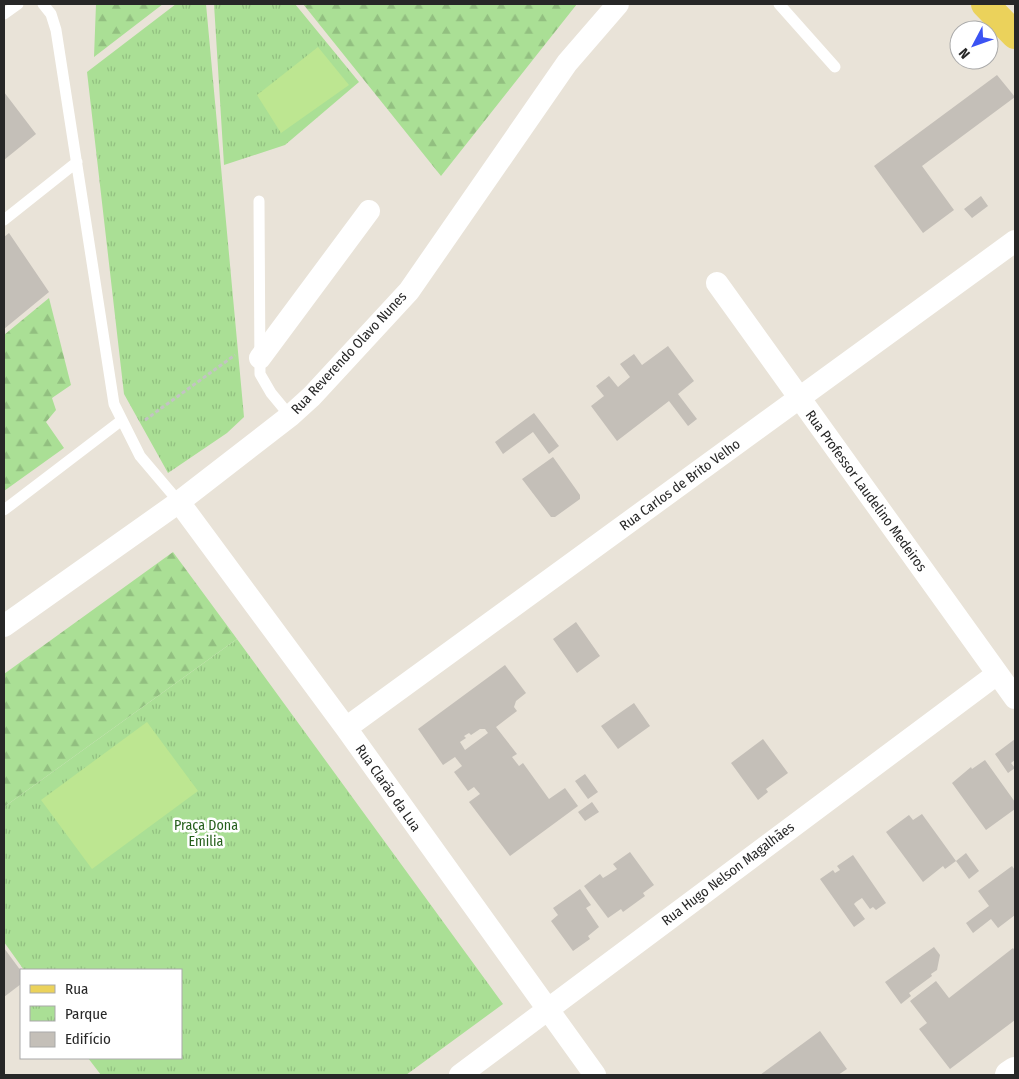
<svg xmlns="http://www.w3.org/2000/svg" width="1019" height="1079" viewBox="0 0 1019 1079" font-family="'Fira Sans Condensed',sans-serif">
<defs>
<pattern id="forest-firs" width="22" height="20" patternUnits="userSpaceOnUse" patternTransform="scale(1.25)"><rect width="22" height="20" fill="#aadf95"/><path d="M5 1l3.5 6h-7zM16 11l3.5 6h-7z" fill="#92bf80"/></pattern>
<pattern id="park-tufts" width="24" height="20" patternUnits="userSpaceOnUse" patternTransform="scale(1.25)"><rect width="24" height="20" fill="#aadf95"/><path d="M3 7l-1-3M5 7V3M7 7l1-3M15 17l-1-3M17 17v-4M19 17l1-3" fill="none" stroke="#92bf80"/></pattern>
</defs>
<rect width="100%" height="100%" fill="#e9e3d8"/>
<path fill="url(#forest-firs)" d="M 96,4 L 163,4 L 94,57 Z
M 303,4 L 577,4 L 441,176 Z
M 49,298 L 71,385 L 52,398 L 56,410 L 46,422 L 64,448 L 4,491 L 4,335 Z
M 173,552 L 237,639 L 4,807 L 4,674 Z"/>
<path fill="url(#park-tufts)" d="M 176,4 L 206,4 L 244,417 L 227,433 L 168,473 L 124,394 L 87,72 Z
M 214,4 L 295,4 L 359,82 L 285,145 L 224,165 Z
M 237,639 L 503,1004 L 406,1075 L 101,1075 L 88,1058 L 181,1058 L 181,970 L 24,970 L 4,942 L 4,807 Z"/>
<path fill="#bde691" d="M 318,47 L 349,85 L 281,133 L 257,95 Z
M 147,722 L 198,791 L 92,869 L 41,800 Z"/>
<path fill="#c4bfb8" fill-rule="evenodd" d="M 997,75 L 1015,97 L 922,166 L 954,210 L 923,233 L 874,166 Z
M 4,92 L 36,134 L 4,160 Z
M 981,196 L 988,206 L 972,218 L 964,209 Z
M 9,233 L 49,292 L 4,329 L 4,237 Z
M 668,346 L 694,381 L 678,394 L 697,419 L 688,426 L 669,401 L 617,441 L 591,406 L 604,396 L 596,386 L 609,376 L 618,387 L 630,377 L 620,364 L 634,354 L 642,365 Z
M 534,413 L 559,446 L 549,454 L 533,432 L 503,454 L 495,442 Z
M 553,457 L 580,495 L 580,499 L 555,517 L 551,517 L 522,479 Z
M 576,622 L 600,656 L 577,673 L 553,639 Z
M 505,665 L 526,693 L 516,701 L 514,707 L 517,711 L 496,727 L 517,754 L 512,757 L 519,766 L 523,763 L 549,799 L 565,788 L 578,806 L 510,856 L 469,802 L 480,794 L 474,787 L 468,791 L 454,772 L 462,766 L 455,757 L 443,765 L 418,729 ZM 480,729 L 485,729 L 488,733 L 465,750 L 460,742 L 466,738 L 464,736 L 469,733 L 471,735 Z
M 634,703 L 650,726 L 618,749 L 601,726 Z
M 763,739 L 788,773 L 766,789 L 768,792 L 758,800 L 731,763 Z
M 1015,739 L 1015,760 L 1011,763 L 1015,768 L 1008,773 L 995,754 Z
M 985,760 L 1015,802 L 1015,809 L 986,830 L 952,783 L 971,767 L 972,769 Z
M 585,774 L 598,792 L 588,799 L 575,781 Z
M 592,802 L 599,812 L 585,821 L 578,812 Z
M 922,814 L 956,861 L 945,869 L 943,866 L 923,882 L 886,832 L 909,815 L 913,820 Z
M 630,852 L 654,885 L 643,893 L 645,896 L 623,912 L 621,909 L 608,918 L 584,886 L 600,874 L 603,878 L 608,875 L 617,869 L 613,864 Z
M 966,853 L 979,871 L 969,879 L 956,861 Z
M 853,855 L 886,903 L 876,910 L 873,907 L 870,909 L 862,898 L 856,902 L 854,904 L 865,919 L 854,927 L 820,879 L 833,870 L 835,873 L 840,870 L 837,866 Z
M 1012,866 L 1015,870 L 1015,915 L 998,928 L 991,919 L 973,933 L 966,923 L 989,906 L 978,891 Z
M 580,889 L 591,905 L 586,908 L 599,927 L 588,936 L 590,939 L 573,951 L 551,921 L 558,915 L 553,908 Z
M 934,947 L 940,955 L 937,970 L 931,974 L 932,976 L 909,993 L 911,996 L 901,1004 L 885,982 Z
M 4,948 L 21,971 L 21,984 L 4,997 Z
M 1013,948 L 1015,951 L 1015,1020 L 950,1069 L 919,1029 L 927,1023 L 910,1001 L 936,981 L 949,998 Z
M 820,1031 L 847,1069 L 838,1075 L 760,1075 Z"/>
<g fill="none" stroke-linecap="round" stroke-linejoin="round">
<path stroke="#c3c3c3" stroke-width="3" stroke-dasharray="4 2.5" stroke-linecap="butt" d="M 145,420 L 235,355"/>
<path stroke="#fff" stroke-width="11" d="M 43,4 L 51,14 L 56,30 L 114,404 L 140,456 L 179,502
M 779,4 L 835,67
M 4,14 L 18,4
M 259,201 L 260,374 L 271,393 L 290,416
M 4,220 L 77,162
M 4,510 L 122,420"/>
<path stroke="#fff" stroke-width="22" d="M 717,283 L 1015,698
M 260,358 L 369,211
M 179,502 L 346,728 L 595,1075
M 4,626 L 179,502 L 290,416 L 312,396 L 409,291 L 567,63 L 618,4
M 346,728 L 1015,241
M 460,1075 L 997,674"/>
<path stroke="#fff" stroke-width="28" d="M 1009,1075 L 1015,1071"/>
<path stroke="#ebd25b" stroke-width="28" d="M 985,4 L 1015,35"/>
</g>
<g text-anchor="middle" dominant-baseline="central" stroke-width="5" stroke-linejoin="round" paint-order="stroke">
<g font-size="14" fill="#272727" stroke="#fff">
<text transform="translate(349 353) rotate(-47)">Rua Reverendo Olavo Nunes</text>
<text transform="translate(680 485) rotate(-36)">Rua Carlos de Brito Velho</text>
<text transform="translate(866 491) rotate(54)">Rua Professor Laudelino Medeiros</text>
<text transform="translate(388 788) rotate(55)">Rua Clarão da Lua</text>
<text transform="translate(728 874) rotate(-37)">Rua Hugo Nelson Magalhães</text>
</g>
<g font-size="14" fill="#255f1b" stroke="#fff">
<text x="206" y="825">Praça Dona<tspan x="206" dy="16">Emilia</tspan></text>
</g>
</g>
<rect width="1019" height="1079" fill="none" stroke="#272727" stroke-width="10"/>
<rect x="20" y="969" width="162" height="90" fill="#ffffff" stroke="#a9a9a9"/>
<rect x="30" y="985" width="25" height="8" fill="#ebd25b" stroke="#a9a9a9"/>
<text x="65" y="994" font-size="15" fill="#272727">Rua</text>
<rect x="30" y="1006" width="25" height="15" fill="url(#park-tufts)" stroke="#a9a9a9"/>
<text x="65" y="1019" font-size="15" fill="#272727">Parque</text>
<rect x="30" y="1032" width="25" height="15" fill="#c4bfb8" stroke="#a9a9a9"/>
<text x="65" y="1044" font-size="15" fill="#272727">Edifício</text>
<g transform="translate(974 45) rotate(229)"><circle r="24" fill="#ffffff" stroke="#a9a9a9"/>
<path d="M0-4L9 19L0 12L-9 19Z" fill="#3b53f3"/>
<text y="-8" font-size="14" font-weight="bold" text-anchor="middle" fill="#272727">N</text>
</g>
</svg>
